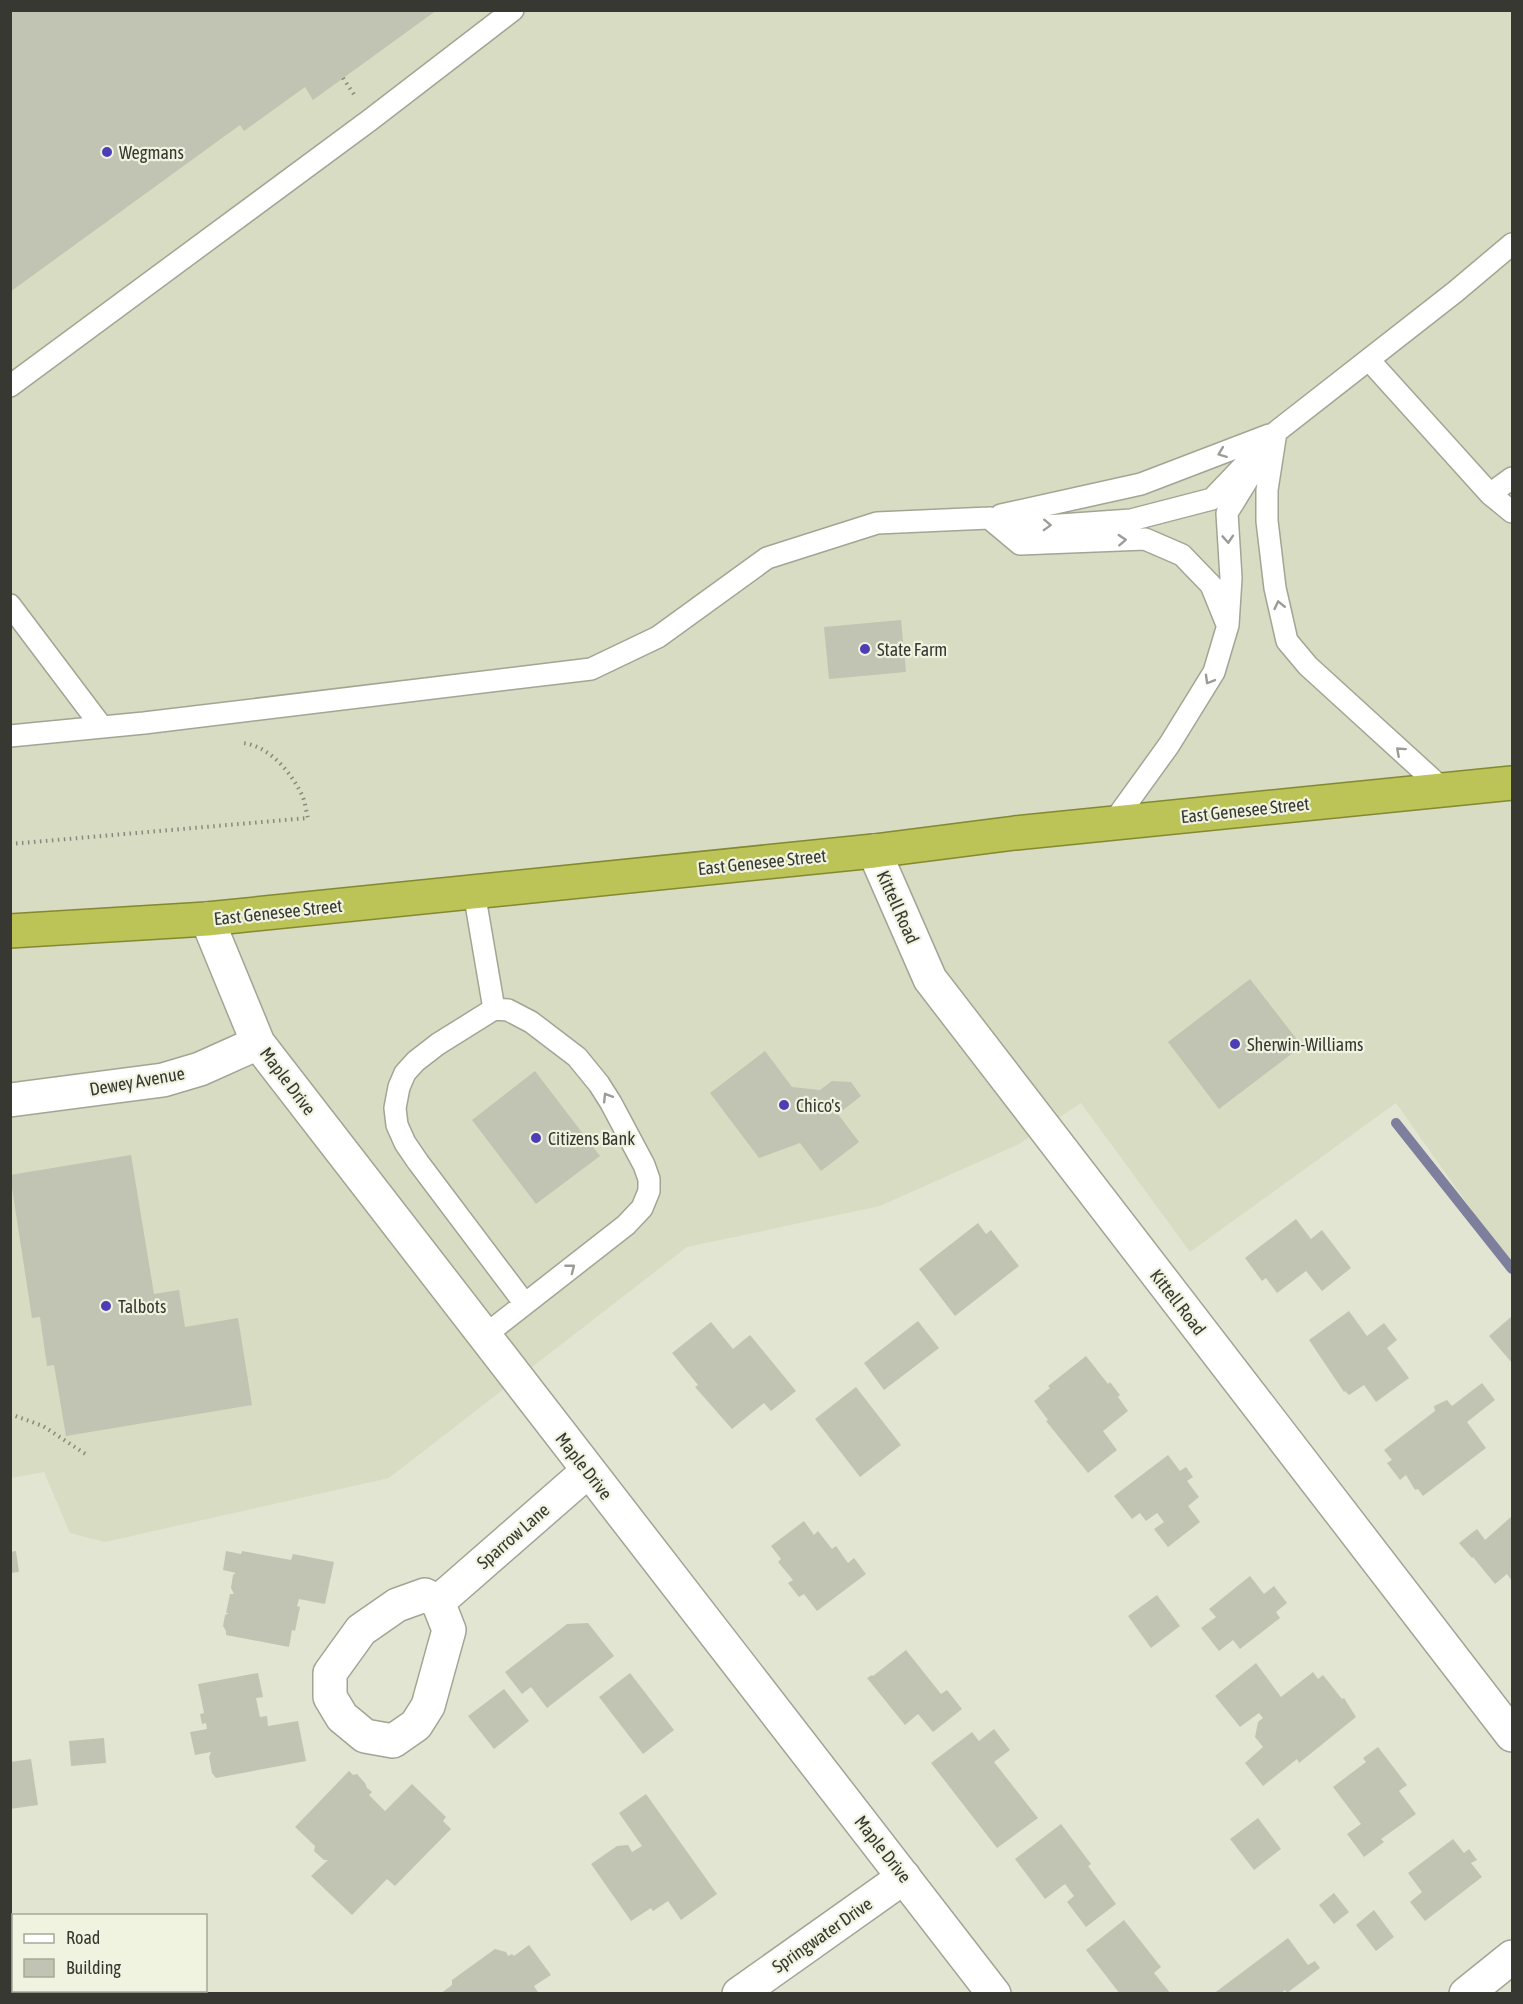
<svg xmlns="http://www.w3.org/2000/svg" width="1523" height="2004" viewBox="0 0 1523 2004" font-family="'Asap Condensed',sans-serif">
<rect width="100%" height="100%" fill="#e3e5d3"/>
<path fill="#d8dcc2" d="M 11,11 L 1512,11 L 1512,1267 L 1396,1103 L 1190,1252 L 1081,1103 L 1019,1144 L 880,1206 L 687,1247 L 389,1478 L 105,1542 L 70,1533 L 44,1472 L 11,1478 Z"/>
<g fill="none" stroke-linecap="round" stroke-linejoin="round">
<path stroke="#7d7f9d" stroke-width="10" d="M 1396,1123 L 1512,1269"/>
</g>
<path fill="#c1c4b2" d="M 10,10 L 437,10 L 313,100 L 305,87 L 244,131 L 240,125 L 10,292 Z
M 901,620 L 906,672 L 829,679 L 824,627 Z
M 1250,979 L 1302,1046 L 1219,1109 L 1168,1042 Z
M 765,1051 L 792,1087 L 820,1090 L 832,1081 L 851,1082 L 861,1096 L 838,1114 L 859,1142 L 821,1171 L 800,1143 L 759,1158 L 710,1093 Z
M 535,1071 L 600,1156 L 536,1204 L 472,1120 Z
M 131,1155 L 154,1294 L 179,1290 L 185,1327 L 238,1318 L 252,1405 L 66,1436 L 54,1365 L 47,1366 L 40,1317 L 32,1318 L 10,1175 Z
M 1296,1219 L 1311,1239 L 1322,1230 L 1351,1268 L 1322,1291 L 1306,1271 L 1277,1293 L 1266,1278 L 1262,1281 L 1245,1258 Z
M 978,1223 L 986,1234 L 991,1230 L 1019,1266 L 955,1316 L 919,1269 Z
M 1349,1311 L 1367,1336 L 1384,1323 L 1397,1340 L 1387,1348 L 1409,1378 L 1376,1402 L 1364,1385 L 1349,1395 L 1345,1391 L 1344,1392 L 1309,1340 Z
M 1512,1316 L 1512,1363 L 1489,1336 Z
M 918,1321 L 939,1348 L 884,1390 L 864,1363 Z
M 711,1322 L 733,1349 L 750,1335 L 796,1391 L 771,1411 L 764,1403 L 732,1429 L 695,1387 L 698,1385 L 672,1353 Z
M 1086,1356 L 1108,1384 L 1110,1382 L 1120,1395 L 1118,1397 L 1128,1411 L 1103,1431 L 1117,1450 L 1088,1473 L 1046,1421 L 1048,1420 L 1034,1401 L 1050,1388 L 1048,1386 Z
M 1482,1383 L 1495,1400 L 1467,1422 L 1486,1448 L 1423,1496 L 1418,1489 L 1415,1490 L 1406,1475 L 1400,1480 L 1387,1463 L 1392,1460 L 1384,1450 L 1435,1411 L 1434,1406 L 1447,1400 L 1452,1406 Z
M 856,1387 L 901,1445 L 860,1477 L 815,1419 Z
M 1168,1455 L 1180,1471 L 1186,1467 L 1193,1477 L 1187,1481 L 1199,1497 L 1188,1506 L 1200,1522 L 1168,1547 L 1154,1529 L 1164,1522 L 1157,1513 L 1146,1521 L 1140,1513 L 1132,1519 L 1114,1496 Z
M 1512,1516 L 1512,1581 L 1507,1574 L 1495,1584 L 1473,1557 L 1472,1558 L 1459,1543 L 1477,1529 L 1485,1540 Z
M 804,1521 L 814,1535 L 818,1531 L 832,1549 L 836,1546 L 848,1563 L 854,1558 L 866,1574 L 817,1611 L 804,1594 L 799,1597 L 788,1583 L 793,1580 L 778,1562 L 781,1559 L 771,1546 Z
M 16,1551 L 19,1572 L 10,1573 L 10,1552 Z
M 226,1551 L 241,1554 L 242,1551 L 291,1560 L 293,1554 L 334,1562 L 325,1604 L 299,1599 L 297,1606 L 300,1607 L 295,1631 L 292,1630 L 289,1647 L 226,1635 L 226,1631 L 223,1626 L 225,1615 L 229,1613 L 226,1613 L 230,1594 L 234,1594 L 231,1588 L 233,1575 L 236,1573 L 223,1570 Z
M 1250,1576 L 1264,1594 L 1274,1586 L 1287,1603 L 1276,1612 L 1280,1618 L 1240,1649 L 1233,1640 L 1219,1651 L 1201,1628 L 1216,1617 L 1209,1609 Z
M 1157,1595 L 1180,1626 L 1151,1648 L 1128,1616 Z
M 588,1623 L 614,1656 L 547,1708 L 531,1687 L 522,1694 L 505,1672 L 567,1624 Z
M 906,1650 L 941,1694 L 947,1690 L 962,1709 L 933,1732 L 918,1714 L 905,1725 L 867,1678 L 872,1675 L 873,1676 Z
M 1256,1663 L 1281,1697 L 1313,1672 L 1318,1679 L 1323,1675 L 1342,1699 L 1344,1698 L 1356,1717 L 1299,1763 L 1297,1759 L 1263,1786 L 1245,1763 L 1263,1747 L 1255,1737 L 1258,1722 L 1263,1718 L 1259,1713 L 1240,1727 L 1215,1696 Z
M 258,1673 L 263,1697 L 256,1698 L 260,1717 L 267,1716 L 268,1726 L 298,1721 L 306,1761 L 216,1778 L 212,1773 L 209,1757 L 211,1752 L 195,1755 L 190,1732 L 207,1729 L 206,1723 L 202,1724 L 200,1714 L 204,1713 L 198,1684 Z
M 630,1673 L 674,1730 L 643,1754 L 599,1697 Z
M 504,1689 L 529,1721 L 494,1749 L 468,1716 Z
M 994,1729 L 1010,1750 L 994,1762 L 1038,1818 L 997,1848 L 931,1763 L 972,1732 L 979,1741 Z
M 104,1738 L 106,1763 L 71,1766 L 69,1741 Z
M 1378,1747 L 1407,1785 L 1399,1791 L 1416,1814 L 1381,1839 L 1384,1842 L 1364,1857 L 1347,1834 L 1361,1824 L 1333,1787 L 1366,1762 L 1363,1758 Z
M 31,1759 L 38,1805 L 10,1809 L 10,1762 Z
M 349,1771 L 353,1775 L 357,1774 L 365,1783 L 367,1788 L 372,1792 L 369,1795 L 385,1811 L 412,1784 L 446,1817 L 443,1821 L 451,1829 L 395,1886 L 387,1879 L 352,1915 L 311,1876 L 328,1860 L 324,1860 L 314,1851 L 315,1846 L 295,1827 Z
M 646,1794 L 717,1894 L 681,1920 L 668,1901 L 653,1911 L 651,1908 L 631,1921 L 591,1864 L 617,1846 L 628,1845 L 632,1852 L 642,1846 L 619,1813 Z
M 1258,1818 L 1281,1849 L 1254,1870 L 1230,1839 Z
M 1061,1824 L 1091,1864 L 1088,1866 L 1116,1904 L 1086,1927 L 1067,1902 L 1074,1896 L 1065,1884 L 1045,1899 L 1015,1859 Z
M 1453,1839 L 1464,1853 L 1469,1849 L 1477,1860 L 1471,1863 L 1482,1877 L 1425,1921 L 1410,1902 L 1422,1892 L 1408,1873 Z
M 1334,1893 L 1349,1912 L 1334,1924 L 1319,1905 Z
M 1374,1910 L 1394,1937 L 1376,1951 L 1356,1925 Z
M 1124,1920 L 1161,1967 L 1154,1973 L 1171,1994 L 1120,1994 L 1086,1950 Z
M 1288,1938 L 1308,1965 L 1315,1961 L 1320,1968 L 1287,1993 L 1285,1990 L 1280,1994 L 1213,1994 Z
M 529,1945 L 551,1975 L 534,1986 L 539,1994 L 440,1994 L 452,1985 L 452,1980 L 495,1949 L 506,1952 L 508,1956 L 512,1954 L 514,1956 Z
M 14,1988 L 14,1990 L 75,1990 L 75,1994 L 10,1994 L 10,1989 Z
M 133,1990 L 184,1990 L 185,1994 L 134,1994 Z"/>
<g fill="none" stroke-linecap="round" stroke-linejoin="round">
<defs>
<path id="service" d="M 1369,360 L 1490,494 L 1512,512
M 10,386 L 370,120 L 513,10
M 1276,432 L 1267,490 L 1267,521 L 1275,588 L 1287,641 L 1308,666 L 1444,790
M 1490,494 L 1512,478
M 1001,515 L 1141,484 L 1269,435
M 989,518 L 1020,544 L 1145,539 L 1182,555 L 1211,585 L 1226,622
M 10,605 L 102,727
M 10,736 L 144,723 L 591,669 L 658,637 L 767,558 L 877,523 L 989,518 L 1046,526 L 1131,520 L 1212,499 L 1276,432 L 1455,292 L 1512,244
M 1112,824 L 1169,745 L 1214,672 L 1228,625 L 1231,578 L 1227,513 L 1256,466
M 474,892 L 494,1009
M 484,1336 L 626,1225 L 642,1208 L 649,1191 L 649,1179 L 644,1165 L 611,1103 L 599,1084 L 577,1057 L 531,1022 L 508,1010 L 494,1009 L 438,1044 L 416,1061 L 405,1073 L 399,1087 L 395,1108 L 397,1125 L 405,1143 L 418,1162 L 525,1304"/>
<path id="minor" d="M 874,851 L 930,979 L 1512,1735
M 10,1100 L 163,1080 L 200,1069 L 258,1043
M 425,1595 L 438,1602 L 449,1630 L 428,1706 L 416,1725 L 393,1741 L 365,1736 L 342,1717 L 330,1697 L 330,1673 L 361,1630 L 397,1605 Z
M 438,1602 L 588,1471
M 739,1994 L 904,1877
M 1466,1994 L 1512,1957"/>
<path id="tertiary" d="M 207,919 L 258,1043 L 994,1994"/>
<path id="trunk" d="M 10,931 L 207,919 L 874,851 L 1015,833 L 1512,783"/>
</defs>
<use href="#service" stroke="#a2a594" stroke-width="24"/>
<use href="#minor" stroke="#a2a594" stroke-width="36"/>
<use href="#tertiary" stroke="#a2a594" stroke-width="36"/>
<use href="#trunk" stroke="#828930" stroke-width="36"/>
<path stroke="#88897d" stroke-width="4" stroke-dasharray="1.5 4.5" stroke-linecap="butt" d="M 343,78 L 355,96
M 10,844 L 308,818 C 306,811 305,801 302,795 C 291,772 269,746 243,743
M 10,1414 L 43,1426 L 87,1455"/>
<use href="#service" stroke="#fff" stroke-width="21"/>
<use href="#minor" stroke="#fff" stroke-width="33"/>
<use href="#tertiary" stroke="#fff" stroke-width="33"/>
<use href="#trunk" stroke="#bcc458" stroke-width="33"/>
</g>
<defs><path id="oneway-chevron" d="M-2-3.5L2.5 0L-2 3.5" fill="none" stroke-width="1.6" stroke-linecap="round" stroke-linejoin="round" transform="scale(1.5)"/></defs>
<g stroke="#9b9c98">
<use href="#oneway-chevron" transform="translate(1222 453) rotate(159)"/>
<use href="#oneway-chevron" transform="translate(1047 525) rotate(2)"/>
<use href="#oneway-chevron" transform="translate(1228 539) rotate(86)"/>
<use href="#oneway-chevron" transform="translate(1122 540) rotate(-3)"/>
<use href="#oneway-chevron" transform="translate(1279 605) rotate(-103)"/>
<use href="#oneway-chevron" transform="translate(1209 680) rotate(120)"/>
<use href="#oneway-chevron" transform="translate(1400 751) rotate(-138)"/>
<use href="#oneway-chevron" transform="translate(607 1097) rotate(-122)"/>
<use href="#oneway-chevron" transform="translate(571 1268) rotate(-38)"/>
</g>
<g fill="#4d3eb5" stroke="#f0f3e0" stroke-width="2">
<circle cx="107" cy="152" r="6"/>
<circle cx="865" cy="649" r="6"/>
<circle cx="1235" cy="1044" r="6"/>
<circle cx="784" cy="1105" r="6"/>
<circle cx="536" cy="1138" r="6"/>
<circle cx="106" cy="1306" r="6"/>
</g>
<g text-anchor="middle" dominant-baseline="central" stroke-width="4.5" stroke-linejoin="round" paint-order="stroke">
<g font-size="18" fill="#373831" stroke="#f0f3e0" text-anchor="start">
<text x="119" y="152">Wegmans</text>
<text x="877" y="649">State Farm</text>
<text x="1247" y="1044">Sherwin-Williams</text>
<text x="796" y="1105">Chico's</text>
<text x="548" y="1138">Citizens Bank</text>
<text x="118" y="1306">Talbots</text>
</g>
<g font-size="18" fill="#373831" stroke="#f0f3e0">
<text transform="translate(1245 810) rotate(-6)">East Genesee Street</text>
<text transform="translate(762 862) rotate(-6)">East Genesee Street</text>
<text transform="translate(898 907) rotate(66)">Kittell Road</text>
<text transform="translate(278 912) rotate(-6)">East Genesee Street</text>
<text transform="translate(137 1081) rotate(-10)">Dewey Avenue</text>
<text transform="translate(288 1081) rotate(53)">Maple Drive</text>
<text transform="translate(1178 1302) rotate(52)">Kittell Road</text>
<text transform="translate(584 1466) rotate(52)">Maple Drive</text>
<text transform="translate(513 1536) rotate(-41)">Sparrow Lane</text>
<text transform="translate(883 1849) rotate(52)">Maple Drive</text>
<text transform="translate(822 1935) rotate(-35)">Springwater Drive</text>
</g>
</g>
<rect width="1523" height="2004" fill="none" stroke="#373831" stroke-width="24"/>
<rect x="12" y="1914" width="195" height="78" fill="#f0f3e0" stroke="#a6a89a" stroke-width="1.5"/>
<rect x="24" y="1934" width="30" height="9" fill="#ffffff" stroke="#a6a89a" stroke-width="1.5"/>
<text x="66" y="1944" font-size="18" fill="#373831">Road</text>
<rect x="24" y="1959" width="30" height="18" fill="#c1c4b2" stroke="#a6a89a" stroke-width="1.5"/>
<text x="66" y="1974" font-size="18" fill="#373831">Building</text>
</svg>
